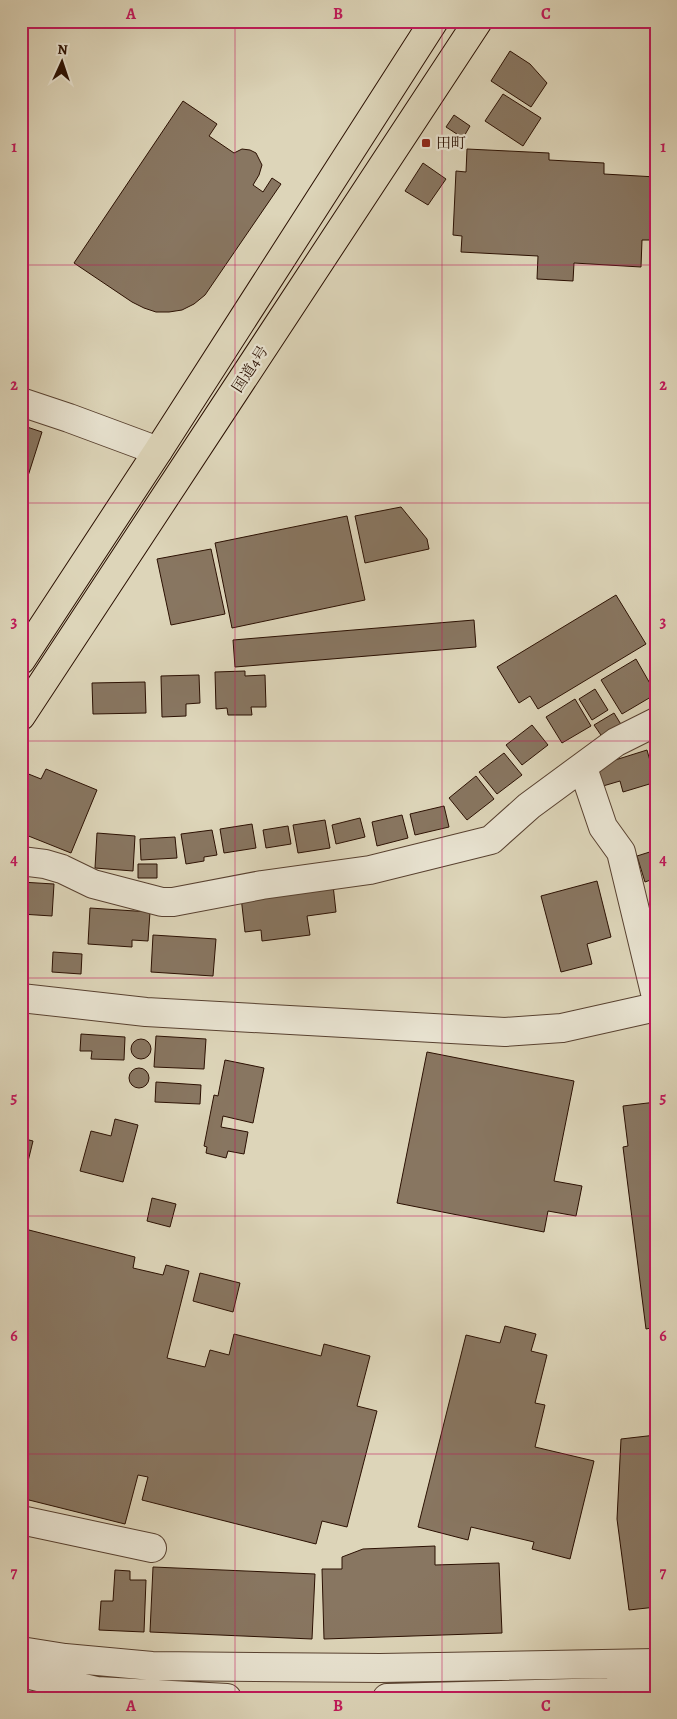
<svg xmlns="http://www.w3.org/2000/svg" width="677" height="1719" viewBox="0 0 677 1719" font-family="Alegreya,'Noto Serif JP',serif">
<rect width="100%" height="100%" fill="#ddd5b9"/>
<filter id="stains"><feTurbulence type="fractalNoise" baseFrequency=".004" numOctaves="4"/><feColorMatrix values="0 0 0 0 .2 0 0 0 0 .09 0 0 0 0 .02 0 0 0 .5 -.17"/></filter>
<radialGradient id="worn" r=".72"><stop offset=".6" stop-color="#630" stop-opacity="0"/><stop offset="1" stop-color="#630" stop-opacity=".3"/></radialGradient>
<path fill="#887661" stroke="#2b1002" d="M 510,51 L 530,64 L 547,83 L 531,107 L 491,81 Z
M 503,94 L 541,118 L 523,146 L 485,121 Z
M 183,101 L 217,124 L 209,136 L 234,153 L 242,149 L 250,150 L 256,153 L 262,165 L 259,175 L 253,185 L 263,192 L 272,178 L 281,184 L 205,295 L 194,304 L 182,310 L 169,312 L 156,312 L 144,308 L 132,302 L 74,263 Z
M 454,115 L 470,126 L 463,138 L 446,127 Z
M 467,149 L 549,153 L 549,160 L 604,163 L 604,174 L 656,177 L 652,240 L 642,240 L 641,267 L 574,263 L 573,281 L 537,279 L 538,256 L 461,252 L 462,236 L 453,235 L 456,171 L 466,172 Z
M 423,163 L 446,179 L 428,205 L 405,191 Z
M 21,425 L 42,432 L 21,498 Z
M 401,507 L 427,539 L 429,549 L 365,563 L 355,516 Z
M 347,516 L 365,600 L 232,628 L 215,543 Z
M 211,549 L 225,614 L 171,625 L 157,559 Z
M 616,595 L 646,644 L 538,709 L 530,696 L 519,703 L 497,667 Z
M 474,620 L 476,647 L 235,667 L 233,640 Z
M 636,659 L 656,694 L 622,714 L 601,680 Z
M 245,671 L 245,676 L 265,675 L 266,707 L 251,707 L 252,715 L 228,715 L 227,708 L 216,709 L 215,672 Z
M 199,675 L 200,703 L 186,704 L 186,716 L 162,717 L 161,676 Z
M 145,682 L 146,713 L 93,714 L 92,683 Z
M 595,689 L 608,710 L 592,720 L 579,699 Z
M 575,699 L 591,726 L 562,743 L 546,717 Z
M 614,713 L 622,726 L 603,738 L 594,725 Z
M 532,725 L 548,745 L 522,765 L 506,745 Z
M 647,750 L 656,782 L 623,792 L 620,781 L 603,786 L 596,766 Z
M 504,753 L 522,775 L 497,794 L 479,772 Z
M 46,769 L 97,790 L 71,853 L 21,833 L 21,771 L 41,779 Z
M 476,776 L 494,799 L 467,820 L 449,798 Z
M 444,806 L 449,827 L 415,835 L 410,814 Z
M 402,815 L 408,838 L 377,846 L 372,822 Z
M 360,818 L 365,837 L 336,844 L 332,825 Z
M 325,820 L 330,848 L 298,853 L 293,825 Z
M 252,824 L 256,848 L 224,853 L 220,829 Z
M 288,826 L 291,844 L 266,848 L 263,830 Z
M 212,830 L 217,855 L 204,857 L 204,861 L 186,864 L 181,834 Z
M 97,833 L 135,836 L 133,871 L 95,868 Z
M 175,837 L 177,858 L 141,860 L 140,839 Z
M 656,850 L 656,878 L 645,882 L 637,856 Z
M 138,864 L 157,864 L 157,878 L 138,878 Z
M 597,881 L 611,937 L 587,944 L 592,964 L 561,972 L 541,896 Z
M 21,882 L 54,884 L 52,916 L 21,914 Z
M 333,885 L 336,912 L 307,916 L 310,935 L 262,941 L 261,930 L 245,932 L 241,897 Z
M 90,908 L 150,912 L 148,941 L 132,940 L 132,947 L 88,944 Z
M 153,935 L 216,939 L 213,976 L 151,972 Z
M 53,952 L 82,954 L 81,974 L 52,972 Z
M 81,1034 L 125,1037 L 124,1060 L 91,1059 L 92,1051 L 80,1051 Z
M 156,1036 L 206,1039 L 204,1069 L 154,1067 Z
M131 1049a10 10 0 1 1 20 0a10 10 0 1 1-20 0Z
M 427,1052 L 574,1081 L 554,1181 L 582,1186 L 576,1216 L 548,1211 L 544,1232 L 397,1203 Z
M 225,1060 L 264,1068 L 253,1123 L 223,1116 L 221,1127 L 248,1132 L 244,1154 L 228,1151 L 226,1158 L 206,1153 L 207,1147 L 204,1146 L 214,1095 L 218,1096 Z
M129 1078a10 10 0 1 1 20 0a10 10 0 1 1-20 0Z
M 156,1082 L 201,1085 L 200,1104 L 155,1102 Z
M 656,1102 L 656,1327 L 646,1329 L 623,1147 L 628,1146 L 623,1106 Z
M 115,1119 L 138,1125 L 123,1182 L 80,1171 L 91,1131 L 111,1136 Z
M 21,1138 L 33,1141 L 21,1190 Z
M 152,1198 L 176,1204 L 170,1227 L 147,1221 Z
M 21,1228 L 135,1257 L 133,1268 L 163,1275 L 166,1265 L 189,1271 L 167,1358 L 205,1367 L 210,1350 L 229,1355 L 234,1334 L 321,1356 L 324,1344 L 370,1356 L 357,1406 L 377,1411 L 347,1527 L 322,1521 L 316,1544 L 142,1500 L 148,1477 L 138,1475 L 125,1524 L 21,1498 Z
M 200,1273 L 240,1283 L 233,1312 L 193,1301 Z
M 505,1326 L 536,1334 L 531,1351 L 547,1355 L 535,1403 L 545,1405 L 535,1447 L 594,1461 L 570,1559 L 532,1549 L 534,1542 L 471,1527 L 468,1540 L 418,1527 L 466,1335 L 500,1343 Z
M 656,1435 L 656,1607 L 629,1610 L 617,1519 L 621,1439 Z
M 435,1546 L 435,1565 L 499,1563 L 502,1633 L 324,1639 L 322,1569 L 342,1569 L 342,1557 L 363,1549 Z
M 153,1567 L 315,1574 L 312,1639 L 150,1632 Z
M 115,1570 L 130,1571 L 130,1580 L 146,1580 L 144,1632 L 99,1630 L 101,1601 L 113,1601 Z"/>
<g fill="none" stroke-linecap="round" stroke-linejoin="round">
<defs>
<path id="minor" d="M 21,402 L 69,418 L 158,451
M 583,768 L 603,827 L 621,852 L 656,997
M 21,861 L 45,864 L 62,869 L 93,884 L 162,902 L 173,902 L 262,885 L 370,870 L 491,840 L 529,806 L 616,742 L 656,722
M 21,998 L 146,1012 L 505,1032 L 562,1028 L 656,1007
M 21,1520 L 152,1548
M 21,1651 L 65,1658 L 152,1666 L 380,1668 L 656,1663
M 21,1673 L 97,1691 L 227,1698
M 387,1698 L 610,1692 L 656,1678"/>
<path id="highway" d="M 21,660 L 158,451 L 434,21
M 21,716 L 478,21"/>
</defs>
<use href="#minor" stroke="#584130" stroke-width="30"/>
<use href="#highway" stroke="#2b1002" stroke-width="30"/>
<use href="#minor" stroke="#e9e4d2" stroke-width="28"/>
<use href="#highway" stroke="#ddd5b9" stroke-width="28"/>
</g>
<path fill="none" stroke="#c2185b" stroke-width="1" stroke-opacity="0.55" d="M 235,21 L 235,1698M 442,21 L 442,1698M 21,265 L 656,265M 21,503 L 656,503M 21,741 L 656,741M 21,978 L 656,978M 21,1216 L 656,1216M 21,1454 L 656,1454"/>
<rect fill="#8f2418" stroke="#e9e4d2" stroke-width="2" x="421" y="138" width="10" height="10" rx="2.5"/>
<g text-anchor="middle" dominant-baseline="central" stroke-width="4.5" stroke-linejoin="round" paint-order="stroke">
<g font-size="15" fill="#2b1002" stroke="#e9e4d2" text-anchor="start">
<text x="436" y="143">田町</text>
</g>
<g font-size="15" fill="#2b1002" stroke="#e9e4d2">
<text transform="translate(250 369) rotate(-57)">国道4号</text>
</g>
</g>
<rect width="677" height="1719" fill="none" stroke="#ddd5b9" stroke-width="55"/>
<g transform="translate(62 62) rotate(3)" stroke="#e9e4d2" stroke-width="4" paint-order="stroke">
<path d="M0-4L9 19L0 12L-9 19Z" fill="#2b1002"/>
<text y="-8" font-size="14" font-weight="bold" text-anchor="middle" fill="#2b1002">N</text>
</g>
<rect x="28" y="28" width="622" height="1664" fill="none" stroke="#c2185b" stroke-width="2"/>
<g font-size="16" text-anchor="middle" font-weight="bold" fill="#c2185b">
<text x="131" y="19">A</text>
<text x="338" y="19">B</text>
<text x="546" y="19">C</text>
<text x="14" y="152">1</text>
<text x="663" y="152">1</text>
<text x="14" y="390">2</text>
<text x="663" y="390">2</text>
<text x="14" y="627">3</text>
<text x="663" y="627">3</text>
<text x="14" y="865">4</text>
<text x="663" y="865">4</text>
<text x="14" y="1103">5</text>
<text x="663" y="1103">5</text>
<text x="14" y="1341">6</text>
<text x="663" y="1341">6</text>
<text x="14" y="1578">7</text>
<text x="663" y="1578">7</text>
<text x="131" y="1711">A</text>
<text x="338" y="1711">B</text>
<text x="546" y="1711">C</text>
</g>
<rect width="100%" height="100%" filter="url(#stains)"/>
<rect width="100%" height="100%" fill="url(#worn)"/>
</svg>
